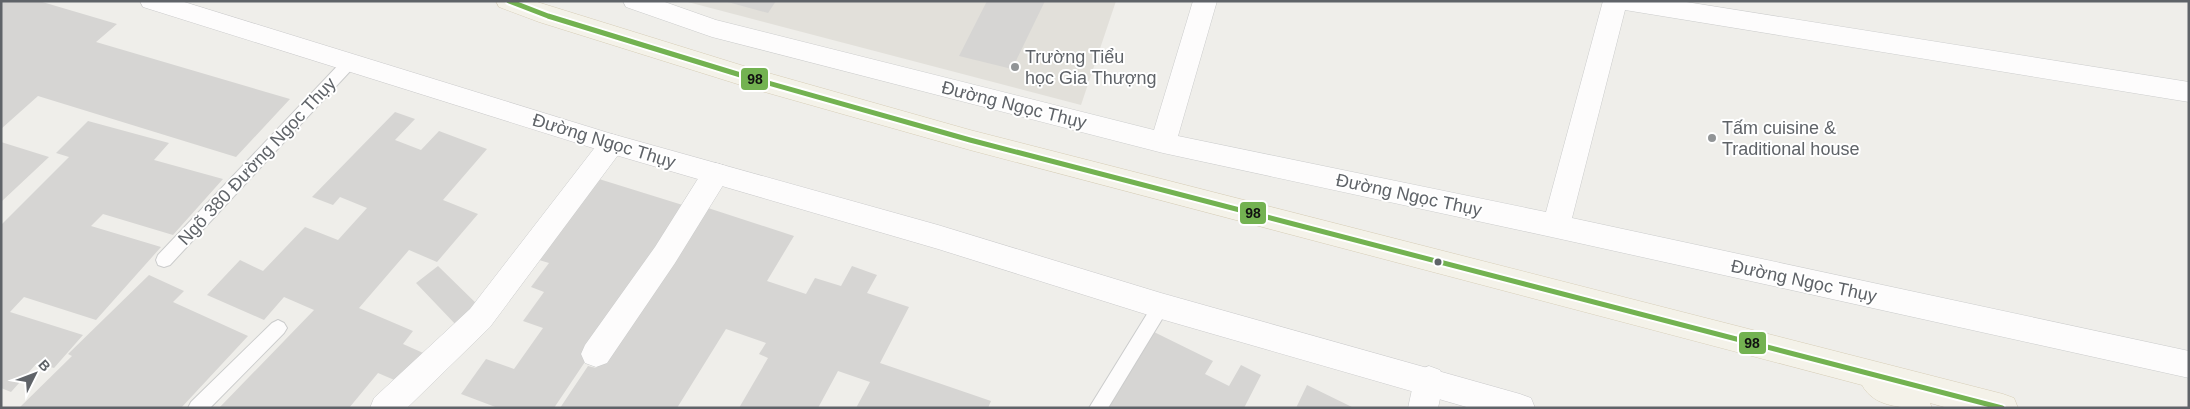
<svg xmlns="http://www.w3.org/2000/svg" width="2190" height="409" viewBox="0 0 2190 409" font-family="Helvetica,sans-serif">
<rect width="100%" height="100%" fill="#efeeea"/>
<path fill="#e2e0da" d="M 684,1 L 1116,1 L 1081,105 Z"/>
<path fill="#d6d5d3" d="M 1,1 L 39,1 L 117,24 L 96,42 L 290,99 L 236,157 L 38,96 L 1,129 Z
M 724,1 L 776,1 L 768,13 Z
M 987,1 L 1045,1 L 1012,69 L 959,56 Z
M 395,112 L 415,119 L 395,140 L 421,150 L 439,131 L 487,149 L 443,200 L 478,214 L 437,262 L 409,250 L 359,308 L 413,331 L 403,344 L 430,356 L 406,385 L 378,373 L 349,408 L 219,408 L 314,310 L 284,297 L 264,320 L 207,295 L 240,260 L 263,271 L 305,227 L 338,240 L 367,208 L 340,197 L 333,205 L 312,197 Z
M 88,121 L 169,143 L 154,160 L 223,179 L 173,235 L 103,214 L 91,226 L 161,247 L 96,320 L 24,297 L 10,312 L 83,335 L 54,368 L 37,363 L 11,392 L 1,388 L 1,225 L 69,157 L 56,153 Z
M 1,142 L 49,157 L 1,202 Z
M 599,179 L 689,207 L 554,408 L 498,408 L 461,394 L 486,359 L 514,369 L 543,328 L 523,321 L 544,292 L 531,287 L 549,263 L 539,260 Z
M 705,207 L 794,236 L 767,281 L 806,294 L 815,278 L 841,286 L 852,266 L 877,275 L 867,293 L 909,307 L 880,363 L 991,401 L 988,408 L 856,408 L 870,382 L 838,371 L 818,408 L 739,408 L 768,358 L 759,354 L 766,343 L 726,329 L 677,408 L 560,408 L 588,366 L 596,368 Z
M 438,266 L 482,309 L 458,327 L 416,283 Z
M 149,275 L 184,291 L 173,302 L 248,336 L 181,408 L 19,408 L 72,356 L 68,354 Z
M 1154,332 L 1213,361 L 1205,374 L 1229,386 L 1241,365 L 1261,375 L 1244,408 L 1108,408 Z
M 1307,385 L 1354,408 L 1296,408 Z"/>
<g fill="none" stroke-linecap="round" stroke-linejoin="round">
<defs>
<path id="lane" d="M 349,57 L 354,59 L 356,63 L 354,67 L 170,265 L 164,267 L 158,265 L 156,260 L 158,255 L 344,59 Z
M 1161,299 L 1167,301 L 1170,306 L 1167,311 L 1108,408 L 1089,408 L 1155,301 Z
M 278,320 L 284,323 L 287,328 L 284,333 L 210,408 L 188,408 L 191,402 L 272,323 Z"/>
<path id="street" d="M 623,1 L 662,1 L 716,20 L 1154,130 L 1193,1 L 1217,1 L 1178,136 L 1546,212 L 1603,1 L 1680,1 L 2189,82 L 2189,102 L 1625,10 L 1572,218 L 2189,351 L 2189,378 L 1556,238 L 1163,153 L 712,37 L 626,7 Z
M 612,134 L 621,137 L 625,144 L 621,151 L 490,327 L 407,408 L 370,408 L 374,398 L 470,309 L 603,137 Z
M 716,163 L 726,166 L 730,174 L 675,263 L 607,363 L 596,367 L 585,363 L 581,354 L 585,345 L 655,247 L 706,166 Z
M 1429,366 L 1440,370 L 1444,380 L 1438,408 L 1408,408 L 1414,380 L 1418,370 Z"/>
<path id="secondary" d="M 140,1 L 181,1 L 612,134 L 938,225 L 1161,293 L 1520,394 L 1531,398 L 1535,408 L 1470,408 L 1161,319 L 938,249 L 612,154 L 143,7 Z"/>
<path id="primary" d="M 496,1 L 534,1 L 747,67 L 970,130 L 2003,394 L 2014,398 L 2018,408 L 1948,408 L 1930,403 L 1932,408 C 1906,408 1875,409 1862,385 L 970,150 L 747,87 L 539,22 L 499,7 Z"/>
</defs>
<use href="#lane" stroke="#cbcccc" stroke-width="2"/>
<use href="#street" stroke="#cbcccc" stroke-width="1"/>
<use href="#secondary" stroke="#cacacb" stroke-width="1"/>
<use href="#primary" stroke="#d7ceb8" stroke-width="1"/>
<use href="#lane" fill="#fdfcfc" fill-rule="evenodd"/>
<use href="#street" fill="#fdfcfc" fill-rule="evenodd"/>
<use href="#secondary" fill="#fdfcfc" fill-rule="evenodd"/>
<use href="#primary" fill="#f4f2e9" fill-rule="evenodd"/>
<defs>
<path id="bus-1" d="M 509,1 L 548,16 L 747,77 L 970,140 L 2002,408"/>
</defs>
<use href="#bus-1" stroke="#fff" stroke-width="9"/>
<use href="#bus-1" stroke="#73b251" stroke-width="5"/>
</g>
<g fill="#919496" stroke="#fff" stroke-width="2">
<circle cx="1015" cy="67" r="5"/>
<circle cx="1712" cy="138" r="5"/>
</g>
<circle fill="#5f6368" stroke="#fff" stroke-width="2" cx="1438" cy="262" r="4.5"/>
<g text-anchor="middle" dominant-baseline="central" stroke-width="4" stroke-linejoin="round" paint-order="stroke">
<g font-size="18" fill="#5f6368" stroke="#fff" text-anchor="start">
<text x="1025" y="57">Trường Tiểu<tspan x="1025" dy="21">học Gia Thượng</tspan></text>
<text x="1722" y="128">Tấm cuisine &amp;<tspan x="1722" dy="21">Traditional house</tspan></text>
</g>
<g font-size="18" fill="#5f6368" stroke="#fff">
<text transform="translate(1014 105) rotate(14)">Đường Ngọc Thụy</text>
<text transform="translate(604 141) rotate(17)">Đường Ngọc Thụy</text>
<text transform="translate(257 161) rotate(-47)">Ngõ 380 Đường Ngọc Thụy</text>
<text transform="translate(1409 195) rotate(12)">Đường Ngọc Thụy</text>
<text transform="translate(1804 281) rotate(12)">Đường Ngọc Thụy</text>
</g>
</g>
<g stroke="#fff" stroke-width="2">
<rect x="740" y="67" width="29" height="24" rx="5" fill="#73b251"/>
<rect x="1239" y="201" width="28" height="24" rx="5" fill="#73b251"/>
<rect x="1738" y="331" width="29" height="24" rx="5" fill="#73b251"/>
</g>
<g font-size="14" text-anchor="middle" font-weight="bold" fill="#111">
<text x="755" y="84">98</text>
<text x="1253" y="218">98</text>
<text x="1752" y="348">98</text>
</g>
<rect width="2190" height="409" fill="none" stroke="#5f6368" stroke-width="5"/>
<g transform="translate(35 374) rotate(48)" stroke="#ffffff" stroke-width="4" paint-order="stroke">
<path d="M0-4L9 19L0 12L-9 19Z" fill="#5f6368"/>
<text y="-8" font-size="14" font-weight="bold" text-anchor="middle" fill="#5f6368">B</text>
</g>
</svg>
